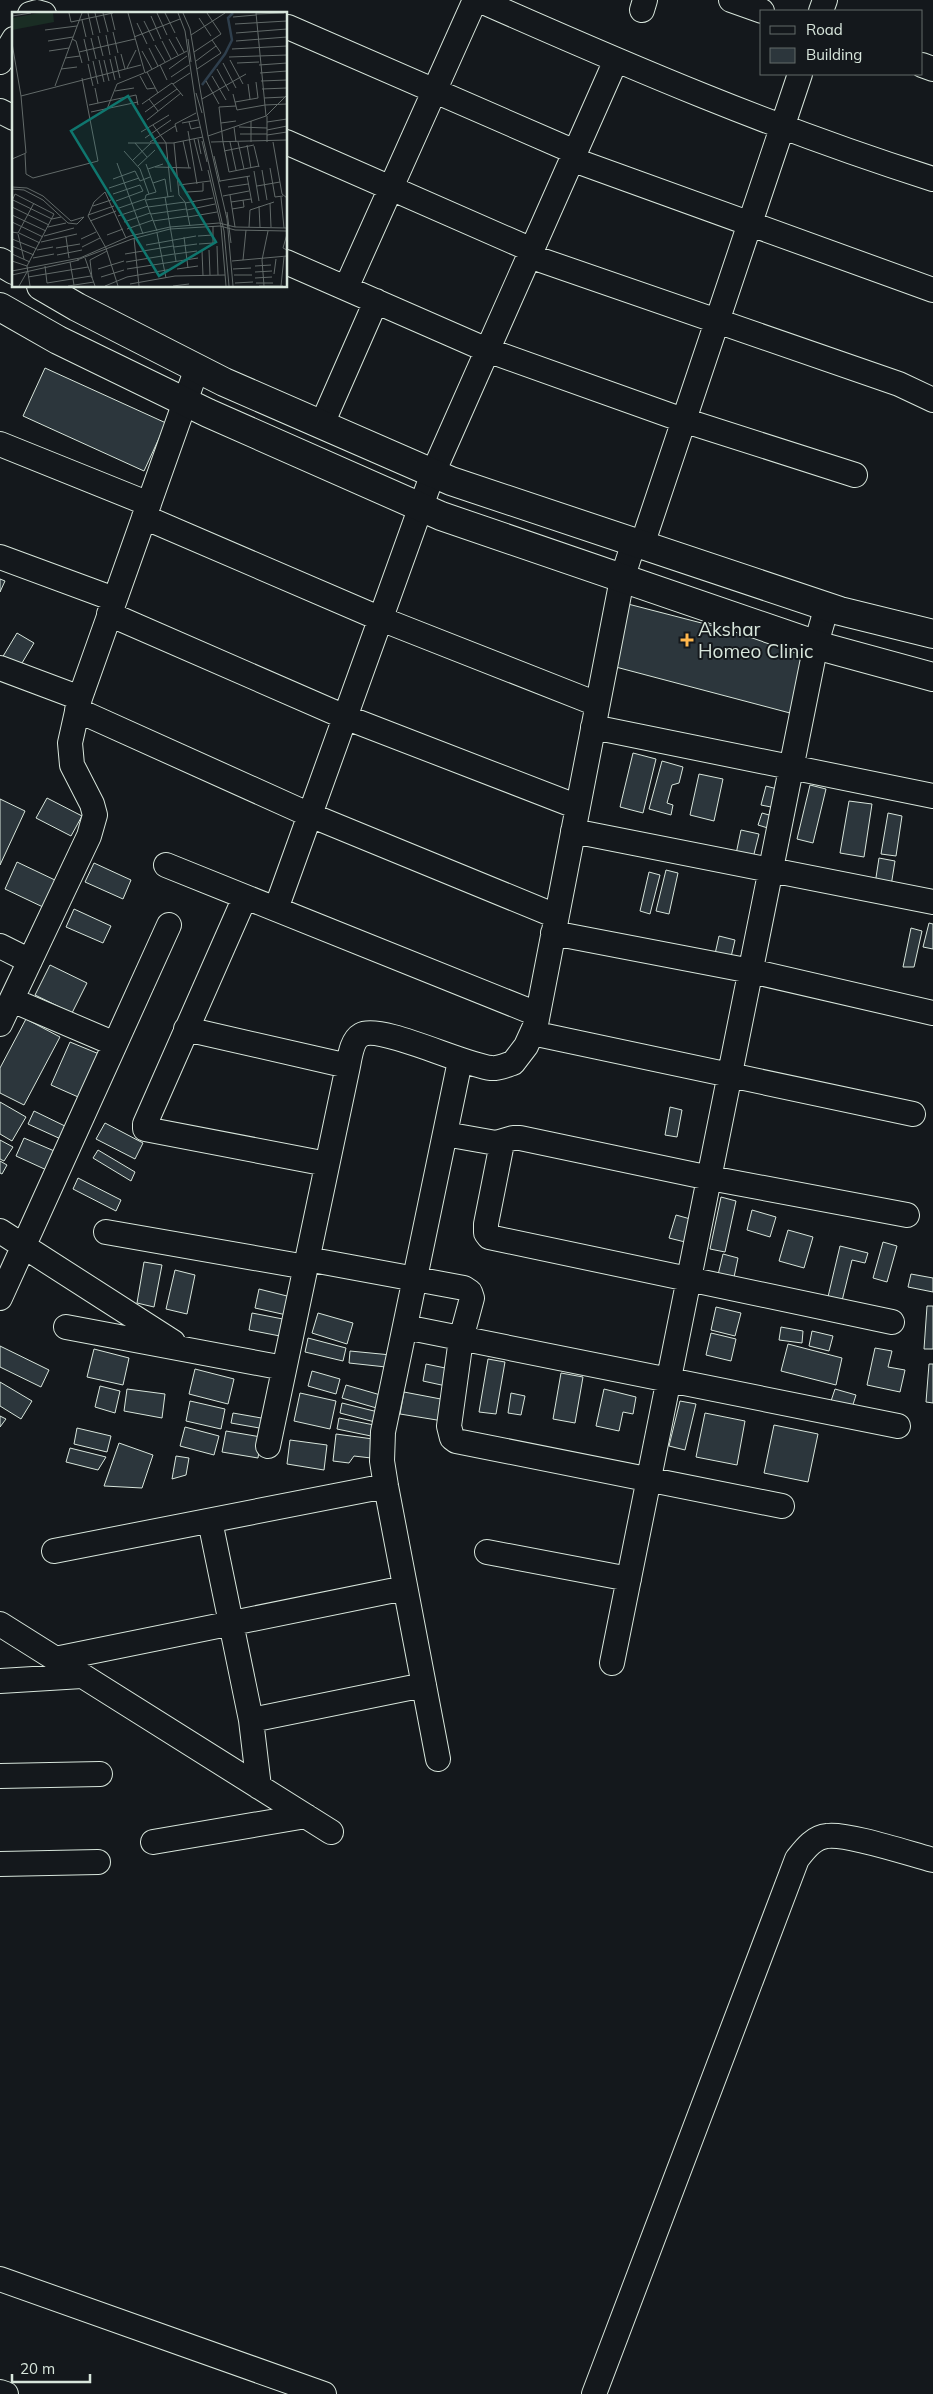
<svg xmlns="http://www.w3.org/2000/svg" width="933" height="2394" viewBox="0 0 933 2394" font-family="Mulish,sans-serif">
<rect width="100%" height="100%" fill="#14181c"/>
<path fill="#2c363c" stroke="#d8e6dc" d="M 45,368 L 166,423 L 144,471 L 23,416 Z
M 0,579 L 5,581 L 0,592 Z
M 628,604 L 806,650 L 790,713 L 612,666 Z
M 17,633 L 34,643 L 19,668 L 2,658 Z
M 633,753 L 656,759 L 643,813 L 620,807 Z
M 662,761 L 683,767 L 679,783 L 672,785 L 667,803 L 673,805 L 671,815 L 649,809 Z
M 699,774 L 723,779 L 714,821 L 690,815 Z
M 810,785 L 826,789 L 813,843 L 797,839 Z
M 766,786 L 781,790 L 771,829 L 758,825 L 762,813 L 769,815 L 771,807 L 761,805 Z
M 47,798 L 82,816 L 71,836 L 36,818 Z
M 0,799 L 25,811 L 0,865 Z
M 849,801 L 872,804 L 864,857 L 840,853 Z
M 888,813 L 902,816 L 896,856 L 881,854 Z
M 741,830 L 759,834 L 753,858 L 736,854 Z
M 879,858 L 895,861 L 891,886 L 875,884 Z
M 17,862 L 57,881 L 45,908 L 5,889 Z
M 94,863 L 131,880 L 123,899 L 85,882 Z
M 666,870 L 678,873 L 669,914 L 656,911 Z
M 649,872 L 660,875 L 650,914 L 640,911 Z
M 74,909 L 111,926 L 103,943 L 66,927 Z
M 929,923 L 933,924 L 933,949 L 923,947 Z
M 911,928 L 922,931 L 914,967 L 903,967 Z
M 719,936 L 735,940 L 731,957 L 715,954 Z
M 50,965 L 87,983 L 72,1013 L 35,995 Z
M 26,1019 L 60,1037 L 24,1105 L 0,1093 L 0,1068 Z
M 70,1042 L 104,1056 L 85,1100 L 51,1085 Z
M 0,1102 L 26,1117 L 12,1141 L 0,1134 Z
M 670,1107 L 682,1110 L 677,1137 L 665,1135 Z
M 34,1111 L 69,1128 L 63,1140 L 28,1124 Z
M 105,1123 L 143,1143 L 135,1159 L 96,1139 Z
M 24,1138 L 59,1153 L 51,1172 L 16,1156 Z
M 0,1140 L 13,1147 L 4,1161 L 0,1159 Z
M 98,1150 L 135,1172 L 131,1181 L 93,1158 Z
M 0,1161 L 7,1165 L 2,1174 L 0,1173 Z
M 78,1178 L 121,1200 L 116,1211 L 73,1189 Z
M 721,1197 L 736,1201 L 725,1252 L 710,1249 Z
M 752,1210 L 776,1217 L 770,1237 L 747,1230 Z
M 676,1215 L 694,1220 L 689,1243 L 669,1238 Z
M 788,1230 L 813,1237 L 804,1268 L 779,1261 Z
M 883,1242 L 897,1246 L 887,1282 L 873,1278 Z
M 840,1246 L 868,1253 L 865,1263 L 852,1260 L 841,1305 L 827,1301 Z
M 723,1254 L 738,1258 L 733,1282 L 717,1279 Z
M 144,1262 L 162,1265 L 154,1307 L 137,1303 Z
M 175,1270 L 195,1275 L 187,1314 L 166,1309 Z
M 911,1274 L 933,1278 L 933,1292 L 908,1287 Z
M 259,1289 L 295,1298 L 291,1316 L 255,1308 Z
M 927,1306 L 933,1306 L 933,1349 L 924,1349 Z
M 716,1307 L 741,1313 L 735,1336 L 711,1330 Z
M 252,1313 L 288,1320 L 285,1337 L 249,1330 Z
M 318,1313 L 353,1323 L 347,1344 L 312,1333 Z
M 781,1327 L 803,1331 L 802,1343 L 779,1340 Z
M 812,1331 L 833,1336 L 829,1351 L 809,1346 Z
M 711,1333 L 736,1339 L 731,1361 L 706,1355 Z
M 308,1338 L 346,1348 L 343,1361 L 305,1352 Z
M 788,1344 L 842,1358 L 836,1385 L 781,1371 Z
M 0,1346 L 49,1370 L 41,1387 L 0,1367 Z
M 875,1348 L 892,1351 L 888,1367 L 905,1370 L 900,1392 L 867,1385 Z
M 94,1349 L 129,1358 L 123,1385 L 87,1377 Z
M 350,1351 L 391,1355 L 386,1367 L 349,1363 Z
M 488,1359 L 505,1362 L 496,1414 L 479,1412 Z
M 426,1364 L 450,1369 L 446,1386 L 423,1381 Z
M 929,1364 L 933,1364 L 933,1403 L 926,1402 Z
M 195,1369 L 234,1379 L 228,1404 L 189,1394 Z
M 312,1371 L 340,1379 L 336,1394 L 308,1386 Z
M 561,1373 L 583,1377 L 575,1423 L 553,1419 Z
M 0,1382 L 32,1401 L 21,1419 L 0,1406 Z
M 346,1385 L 384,1396 L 380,1409 L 342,1398 Z
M 100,1386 L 120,1391 L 115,1413 L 95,1407 Z
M 127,1389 L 165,1394 L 162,1418 L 124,1411 Z
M 604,1389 L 636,1397 L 633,1414 L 623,1412 L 619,1431 L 596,1426 Z
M 835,1389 L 856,1395 L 850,1414 L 829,1407 Z
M 404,1392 L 446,1400 L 443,1421 L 400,1414 Z
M 300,1393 L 336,1401 L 330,1429 L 294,1421 Z
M 511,1393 L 525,1396 L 521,1415 L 508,1413 Z
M 190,1401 L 225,1409 L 221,1429 L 186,1421 Z
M 680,1401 L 696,1404 L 685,1450 L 669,1446 Z
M 342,1403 L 378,1412 L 375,1422 L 340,1413 Z
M 233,1413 L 267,1419 L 265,1429 L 231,1423 Z
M 705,1413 L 745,1421 L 737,1465 L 696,1457 Z
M 0,1416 L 6,1419 L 0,1427 Z
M 339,1418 L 374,1425 L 371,1436 L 337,1429 Z
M 774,1425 L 818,1434 L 808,1482 L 764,1473 Z
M 185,1427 L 219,1436 L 214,1455 L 180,1446 Z
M 77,1428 L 111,1436 L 107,1452 L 74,1444 Z
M 226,1431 L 261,1437 L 258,1458 L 222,1452 Z
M 336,1434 L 373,1439 L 371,1458 L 354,1456 L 349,1463 L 333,1461 Z
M 290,1440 L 327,1445 L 324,1470 L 287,1464 Z
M 119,1443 L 153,1455 L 142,1488 L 104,1486 Z
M 70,1448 L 106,1457 L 98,1470 L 66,1462 Z
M 176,1456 L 189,1458 L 186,1475 L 172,1479 Z"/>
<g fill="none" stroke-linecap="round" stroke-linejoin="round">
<defs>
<path id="minor" d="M 479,0 C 628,66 777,130 933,179
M 731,0 L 762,11
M 642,10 L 645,0
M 821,11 L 825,0
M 30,14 L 37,12 L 44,14
M 288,27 L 575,152
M 0,62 L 14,39
M 922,65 L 933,69
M 0,111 L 14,118
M 286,142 L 532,250
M 571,159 L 933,290
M 529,256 L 899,384 L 933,400
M 286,262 L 487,350 L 683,420 L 855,475
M 346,288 L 475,0
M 322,424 L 376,301
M 0,444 L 149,504
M 144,517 L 381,619 L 597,704
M 642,545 L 800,74
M 0,557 L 114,599
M 109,614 L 345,717 L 578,807
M 0,668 L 80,698
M 77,710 L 310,815 L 556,916
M 593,727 L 933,796
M 573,831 L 933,902
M 166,865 L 537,1014
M 245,897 L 145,1124 L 145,1129 L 327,1164
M 276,909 L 433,473 L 616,60
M 553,933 L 751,971 L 933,1013
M 0,946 L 30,961
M 12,1000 L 115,1044
M 0,1024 L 89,836 L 95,815 L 92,804 L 72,765 L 70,743 L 80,698 L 197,368
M 186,1029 L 348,1066
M 532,1033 L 913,1114
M 445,1134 L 496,1143 L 513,1138 L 520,1138 L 710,1178 L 907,1215
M 502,1143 L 486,1224 L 486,1233 L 489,1237 L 892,1322
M 0,1231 L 173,1342
M 106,1232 L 306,1267
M 307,1259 L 464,1288 L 470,1292 L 472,1298 L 461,1339 L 449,1426 L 452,1438 L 456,1441 L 782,1506
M 0,1298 L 169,925
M 66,1327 L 284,1368
M 405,1327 L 898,1426
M 268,1446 L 348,1066 C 350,1056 352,1040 361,1035 C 380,1024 463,1065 491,1068 C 498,1069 506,1065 513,1063 L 526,1046 L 536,1024 L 622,579 L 634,542
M 210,1521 L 251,1720 L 259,1787
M 54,1551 L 386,1486
M 487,1552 L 629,1579
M 0,1624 L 331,1832
M 55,1659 L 405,1588
M 612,1663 L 816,644 L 827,606
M 0,1681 L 82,1676
M 251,1720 L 424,1685
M 438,1759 L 386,1486 L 382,1461 L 383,1432 L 460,1061
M 0,1776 L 100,1774
M 153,1842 L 306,1816
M 0,1864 L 98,1862
M 0,2279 L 324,2394
M 0,2392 L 6,2394
M 594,2394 L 797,1859 C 805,1849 814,1837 827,1836 C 848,1833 910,1854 933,1860"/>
<path id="tertiary" d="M 0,262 L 14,270
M 41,286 L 77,307 L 224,382 L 451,481 L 840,611 L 933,634
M 0,307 L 58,340 L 208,413 L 441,516 L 823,647 L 933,677"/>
</defs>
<use href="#minor" stroke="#d8e6dc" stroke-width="26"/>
<use href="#tertiary" stroke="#d8e6dc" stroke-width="30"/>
<use href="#minor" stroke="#14181c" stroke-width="24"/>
<use href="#tertiary" stroke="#14181c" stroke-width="28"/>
</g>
<path fill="#ffb74d" stroke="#14181c" stroke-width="2" d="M684.5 632.5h5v5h5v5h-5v5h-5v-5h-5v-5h5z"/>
<g text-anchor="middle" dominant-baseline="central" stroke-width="4" stroke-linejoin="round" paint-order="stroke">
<g font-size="19" fill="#d8e6dc" stroke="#14181c" text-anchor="start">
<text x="698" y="629">Akshar<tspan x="698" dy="22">Homeo Clinic</tspan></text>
</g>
</g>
<g transform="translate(12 12)">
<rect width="275" height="275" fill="#14181c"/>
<path d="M 27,1 L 41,1 L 42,10 L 0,18 L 0,6 Z" fill="#1a2d24"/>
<path fill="none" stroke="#2f3f4d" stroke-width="2.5" d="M 190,73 L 213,42 L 220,28 L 216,6 L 221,1"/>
<path fill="none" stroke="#626a69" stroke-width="1" d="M 57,1 L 59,10 L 101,1M 76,1 L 81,23M 83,1 L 88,21M 91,1 L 96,20M 99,1 L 103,18M 116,1 L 133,61 L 175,39M 145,1 L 155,23M 153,1 L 163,21M 166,1 L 173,19 L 185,100 L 212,219 L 217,274M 171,1 L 178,17 L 196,124 L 215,207 L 221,274M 244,1 L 254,104M 244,2 L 272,1M 0,4 L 19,1M 139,4 L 149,27M 221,5 L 244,3M 187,6 L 199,24M 70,8 L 74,25M 132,9 L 142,29M 125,11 L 135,32M 223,12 L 275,9M 33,18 L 65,14M 101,20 L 106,41M 224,21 L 275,17M 94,23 L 98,43M 179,23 L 213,1M 86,24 L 91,44M 122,25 L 168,7M 164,25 L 172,40M 79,26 L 84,47M 60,27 L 64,29 L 70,51M 72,27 L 77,49M 157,27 L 166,43M 176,27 L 179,50M 36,29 L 61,25M 150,29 L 159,47M 224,29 L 275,25M 0,31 L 9,84 L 14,141 L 0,147M 143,33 L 153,50M 137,36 L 146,54M 220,37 L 275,34M 37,39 L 57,36M 130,39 L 140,57M 67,40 L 123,27M 182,40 L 209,22 L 195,1M 109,42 L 113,57M 103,44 L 108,66M 217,45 L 275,43M 53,46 L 68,44M 98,47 L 103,68M 87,48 L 92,70M 92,48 L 97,69M 218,48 L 231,72M 81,49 L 86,72M 184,49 L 204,34M 211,51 L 224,76M 225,51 L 247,50M 76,52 L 81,74M 148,53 L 155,68M 247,53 L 275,51M 115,56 L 124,38M 49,57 L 65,55M 157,57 L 175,44M 185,57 L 209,41 L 200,28M 205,57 L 217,79M 135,60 L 146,81M 248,61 L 275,59M 128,64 L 135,77 L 143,76M 200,64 L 214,88M 159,65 L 177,53M 194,69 L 207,92M 249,69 L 275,68M 161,72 L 178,61M 236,72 L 238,87M 43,74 L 70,1M 83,76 L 86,91M 250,77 L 275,76M 103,79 L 122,76M 184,81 L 190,101M 221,82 L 225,98 L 253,93M 9,84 L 129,53M 252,86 L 273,85M 137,87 L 146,99M 190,87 L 234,62M 223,90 L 246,86 L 244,70M 130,92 L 160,71 L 171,84M 77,93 L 124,83 L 126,93M 253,93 L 275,92M 95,97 L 105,72 L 132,61M 79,100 L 126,90M 133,100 L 165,77M 135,108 L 169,81M 177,110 L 179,117 L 188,115M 255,110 L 275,107M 170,111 L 186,108M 209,111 L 224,109M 141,113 L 154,131 L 159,180M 222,115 L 224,130M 227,115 L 255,116M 255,118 L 275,114M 176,119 L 185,172M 129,120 L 157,103M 165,120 L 163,112 L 184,101M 228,122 L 255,122M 255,123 L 275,120M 196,124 L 254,104 L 275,83M 133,126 L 159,108M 182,127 L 190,159M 186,127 L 189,142M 171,129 L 177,156M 190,129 L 195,150M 138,130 L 163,114M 199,130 L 275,128M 211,130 L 217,160 L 247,154M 211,130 L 207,95 L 224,94M 218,130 L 224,158M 226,130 L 232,157M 239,130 L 239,109M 255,130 L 255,104M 261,130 L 270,182 L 275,186M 116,131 L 161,131 L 191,125M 123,131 L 135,145M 162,131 L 167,183 L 173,190 L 178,214M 235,133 L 239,156M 242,134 L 247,155M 112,139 L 128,157 L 137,182M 212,139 L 242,133M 13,142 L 14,162 L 21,166 L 86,149 L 70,66M 202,144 L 208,170M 121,148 L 139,131M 105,151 L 131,222M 134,152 L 144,180 L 134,183 L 133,187 L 145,219M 126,154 L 143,138M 143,155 L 179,156M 258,156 L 263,185 L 271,184M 136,157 L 151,152M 196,158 L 209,214 L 214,274M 250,158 L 255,188M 242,159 L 247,189M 235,164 L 240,191M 101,167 L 123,159 L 128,169 L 138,165M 208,169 L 238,164M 141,171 L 153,167 L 156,185M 167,173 L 198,169M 245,174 L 268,170M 0,175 L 15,176 L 31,184 L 59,209 L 72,205M 216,175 L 236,172M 97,176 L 127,166M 0,177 L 12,178 L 31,188 L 56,211 L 65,212 L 72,205M 175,180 L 191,179 L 191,171M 101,182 L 128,173 L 131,179M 218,183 L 223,215M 211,184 L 237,179M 153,185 L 164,249M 269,185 L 272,216M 1,188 L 40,207 L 49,205M 134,188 L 162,184M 0,189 L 3,182 L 42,202 L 15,254 L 18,274M 104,189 L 131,179M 219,190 L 239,187M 173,191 L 201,186M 258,191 L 259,215M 81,194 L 99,188M 247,194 L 248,215M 0,195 L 37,213M 136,195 L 173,190M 107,196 L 133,187M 220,197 L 232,195 L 231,188M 175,198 L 203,192M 215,200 L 219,231M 139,202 L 174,197M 0,203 L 34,219M 76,203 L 102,194M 106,204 L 136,194M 176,205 L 205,200M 78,209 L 104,199M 141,209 L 176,204M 0,210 L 31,225M 112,210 L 138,201M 36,215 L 54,211M 237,215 L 238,198 L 262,190M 115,217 L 141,208M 0,220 L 6,221 L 22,191M 7,221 L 28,231M 145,221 L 154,266M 6,222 L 12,247M 275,222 L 271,236 L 275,238M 95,223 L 111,217M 32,224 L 62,216M 186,224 L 201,223M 54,225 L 57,246M 172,225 L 176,256M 122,226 L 127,274M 0,227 L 25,237M 69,227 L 84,220M 29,230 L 65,222M 187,232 L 201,231 L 201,214M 134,233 L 184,224M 0,234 L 22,243M 205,234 L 206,263M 70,235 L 88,226M 162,235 L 185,232M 44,236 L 68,232M 25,238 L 41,235M 197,238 L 198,263M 190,239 L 191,264M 0,242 L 18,250M 113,242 L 161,234M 163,242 L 185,239M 45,243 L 70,238M 21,246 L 42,242M 73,246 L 83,274M 65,248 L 120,227 L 158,217 L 208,214 L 223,218 L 275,219M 231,248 L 234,218M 0,249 L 15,254M 220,249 L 275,244M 58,250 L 62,273M 114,250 L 162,242M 33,254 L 35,271 L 79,264M 243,254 L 259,253M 86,257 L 112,249M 115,257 L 186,246M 165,257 L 186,254M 221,257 L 239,256M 0,259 L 68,246 L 118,224 L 158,215 L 207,211 L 223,215 L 275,216M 243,260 L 260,259M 262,262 L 264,247M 0,263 L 67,248M 222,263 L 240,263M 16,265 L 76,255M 89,265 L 112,258M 80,266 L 78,248 L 95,239M 243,266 L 260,265M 223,271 L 241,270M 244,271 L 261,271M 118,272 L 163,264 L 213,263M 7,274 L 15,260M 56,274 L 82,270M 93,274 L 115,265 L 160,257M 106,274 L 94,236 L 76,204 L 82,190 L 93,180 L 114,226M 161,274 L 177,272M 247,274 L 271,274M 252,274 L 250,248 L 256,219M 269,274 L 272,245"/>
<path fill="#0f766e" fill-opacity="0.15" stroke="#0f766e" stroke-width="2.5" d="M 116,84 L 204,230 L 147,264 L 59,119 Z"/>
<rect width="275" height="275" fill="none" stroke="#d8e6dc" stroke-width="2.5"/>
</g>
<rect x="760" y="10" width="162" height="65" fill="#14181c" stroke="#626a69"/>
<rect x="770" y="26" width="25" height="8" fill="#14181c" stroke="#626a69"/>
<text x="806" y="35" font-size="15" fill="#d8e6dc">Road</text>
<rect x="770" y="48" width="25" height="15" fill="#2c363c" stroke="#626a69"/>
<text x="806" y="60" font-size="15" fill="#d8e6dc">Building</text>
<path d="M12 2374v8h78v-8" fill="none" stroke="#d8e6dc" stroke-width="2.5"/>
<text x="20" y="2374" font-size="15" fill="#d8e6dc" stroke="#14181c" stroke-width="4" paint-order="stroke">20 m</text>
</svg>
